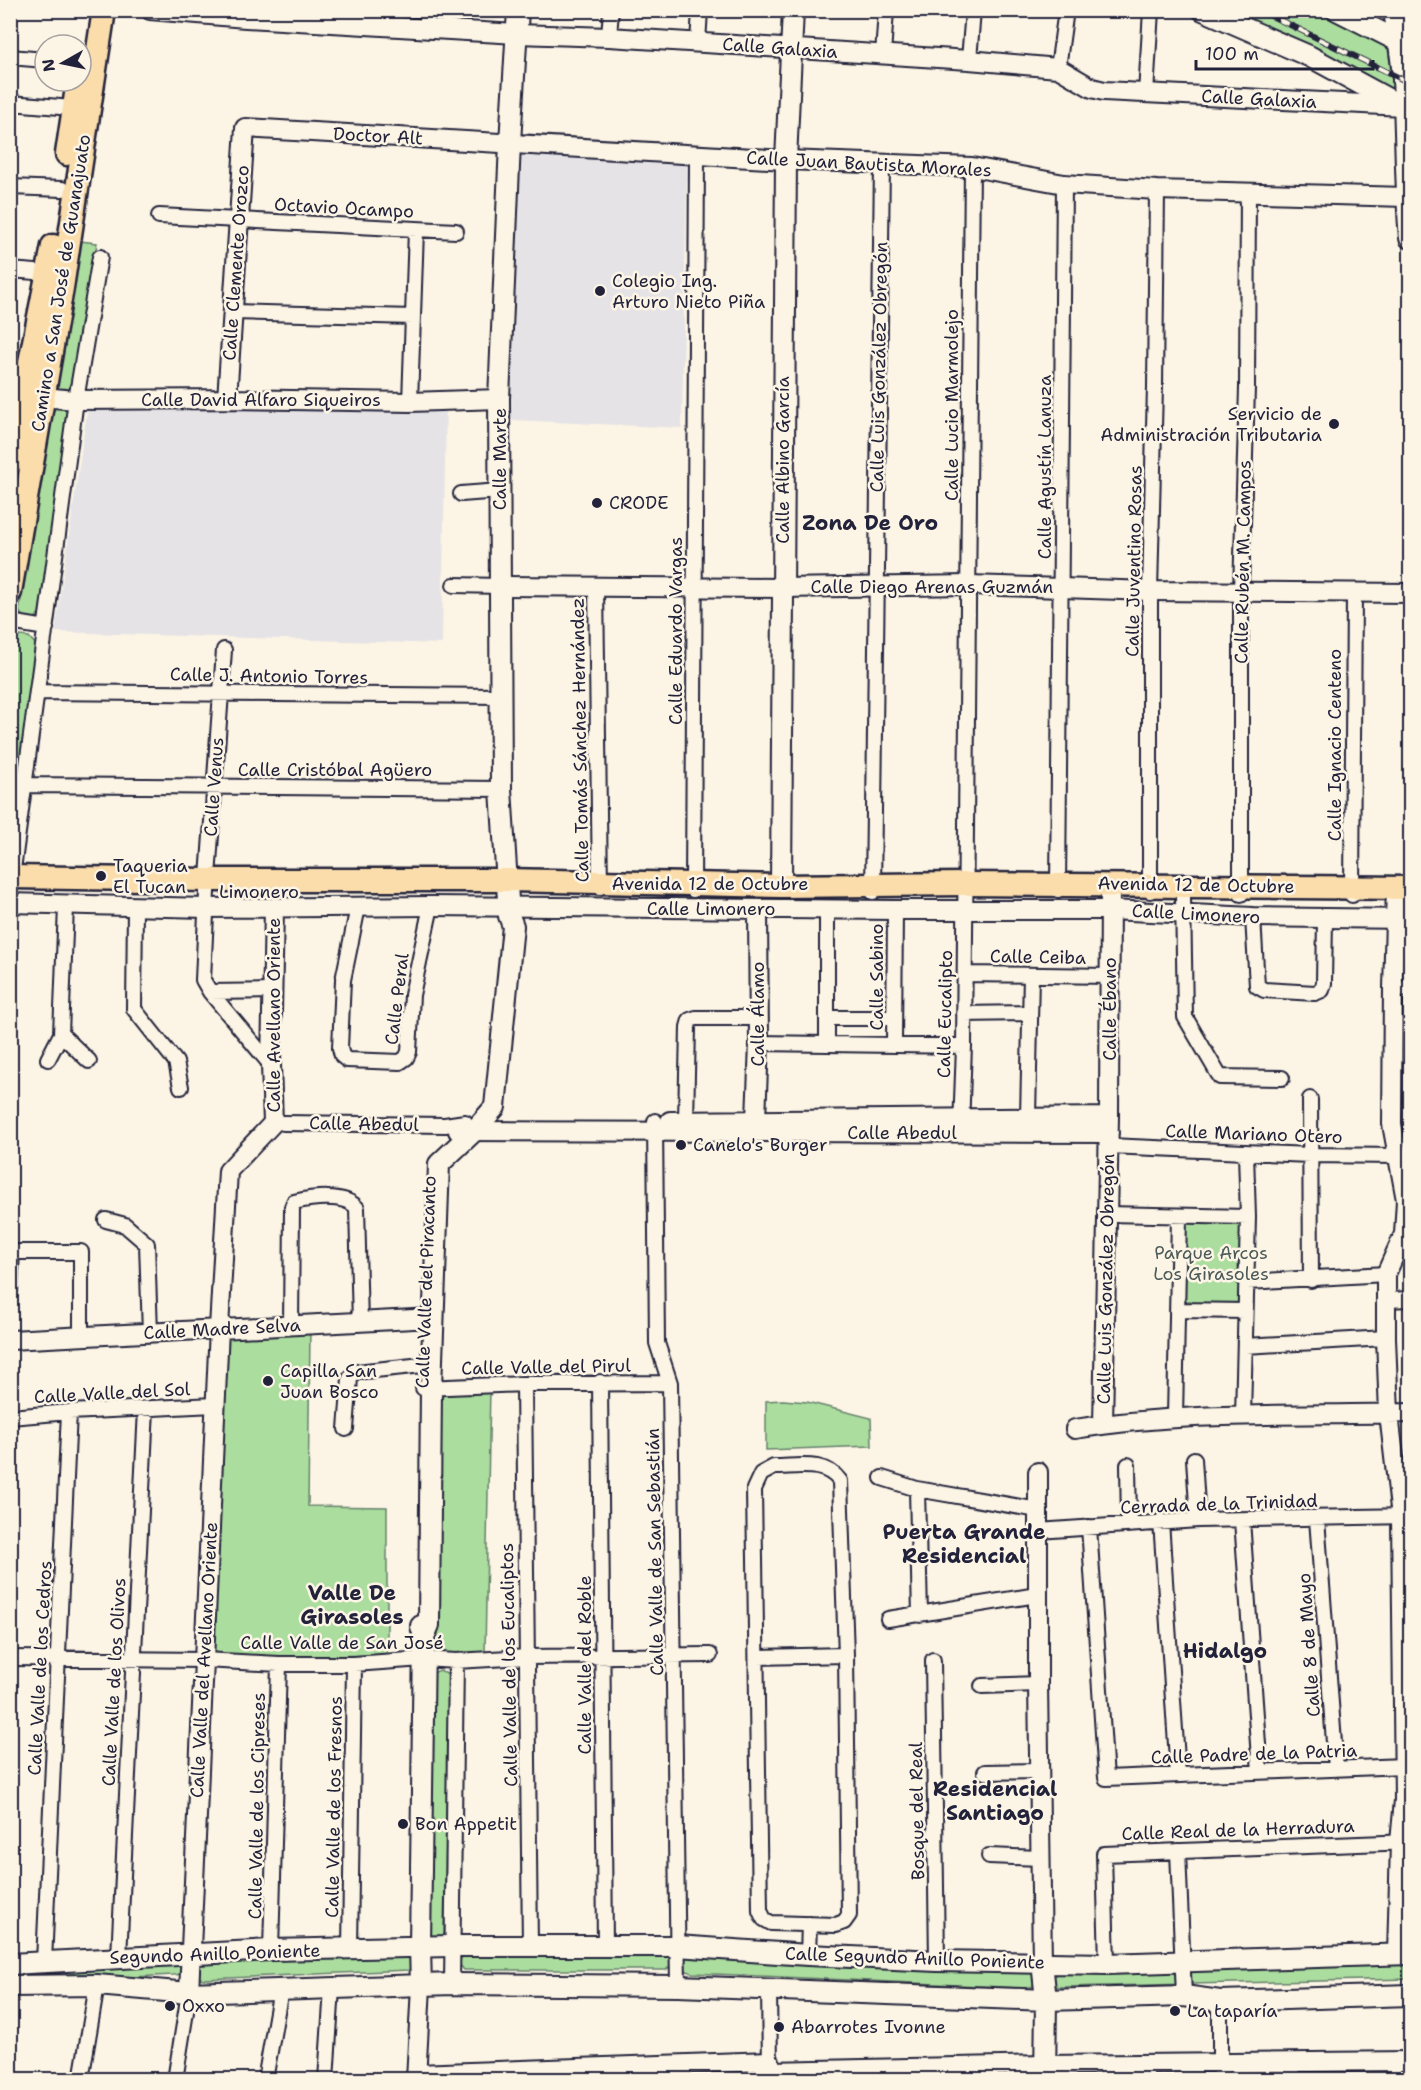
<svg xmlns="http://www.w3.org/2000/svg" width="1421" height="2090" viewBox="0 0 1421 2090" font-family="'Shantell Sans',sans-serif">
<rect width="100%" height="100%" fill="#fcf5e5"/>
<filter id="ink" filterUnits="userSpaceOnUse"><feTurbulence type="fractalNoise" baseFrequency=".0167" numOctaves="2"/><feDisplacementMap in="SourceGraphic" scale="12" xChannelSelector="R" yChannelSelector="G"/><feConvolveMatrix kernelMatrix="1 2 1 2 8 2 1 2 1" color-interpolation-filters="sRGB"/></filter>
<g filter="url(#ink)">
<path fill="#e6e3e6" d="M 520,154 L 687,163 L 682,428 L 511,420 Z
M 446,408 L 442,644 L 55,632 L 87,411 Z"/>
<path fill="#abdd9e" stroke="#66806c" stroke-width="1.5" d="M 1221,11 L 1324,11 L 1387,40 L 1394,95 Z
M 80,241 L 97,243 L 71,392 L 58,397 L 54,387 Z
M 55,406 L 64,406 L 68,410 L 49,556 L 39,613 L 35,619 L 23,617 L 19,611 L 52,412 Z
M 20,636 L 29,637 L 36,645 L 11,830 L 11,662 L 14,640 Z
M 1181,1218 L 1243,1220 L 1240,1308 L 1180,1308 Z
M 310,1328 L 308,1506 L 387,1507 L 387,1655 L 210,1658 L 221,1332 Z
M 490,1386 L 485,1653 L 438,1653 L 437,1388 Z
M 783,1400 L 807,1402 L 871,1418 L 872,1446 L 766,1450 L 766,1401 Z
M 440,1670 L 448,1675 L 449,1687 L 444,1936 L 439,1942 L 427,1942 L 430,1682 L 435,1672 Z
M 464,1954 L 666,1954 L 671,1958 L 672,1964 L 666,1970 L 464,1970 L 460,1965 L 460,1960 Z
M 407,1955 L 412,1955 L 414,1968 L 409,1970 L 203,1979 L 198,1977 L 198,1965 L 202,1963 Z
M 687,1955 L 1025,1971 L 1033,1974 L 1034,1986 L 1026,1988 L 692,1973 L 683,1969 L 682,1961 Z
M 184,1961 L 182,1974 L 174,1975 L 11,1983 L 11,1967 Z
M 1410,1962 L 1410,1979 L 1059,1987 L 1053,1985 L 1051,1979 L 1055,1974 L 1061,1973 Z"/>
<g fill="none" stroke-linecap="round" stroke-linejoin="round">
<defs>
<path id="minor" d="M 340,23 L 341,10
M 426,29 L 428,10
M 609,37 L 611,10
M 698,43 L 700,10
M 883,55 L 886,10
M 10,57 L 45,60
M 969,60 L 973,10
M 81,63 L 82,63
M 1058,68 L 1066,10
M 1146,94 L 1151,10
M 10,103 L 73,108
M 10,187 L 62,189
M 159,216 L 456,231
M 10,270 L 48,273
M 233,312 L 413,317
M 410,402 L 416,230
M 461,494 L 500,491
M 454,585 L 501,586
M 596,587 L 600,887
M 10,622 L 46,628
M 224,650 L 207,892 L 203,980 L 210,992 L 271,1065
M 37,692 L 501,696
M 25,785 L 501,789
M 12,877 L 76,400 L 100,257
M 693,890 L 697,154
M 1058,890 L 1064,184
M 1150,891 L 1150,591 L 1155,387 L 1157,190
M 873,892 L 882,164
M 1241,894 L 1241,591 L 1247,388 L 1248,192
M 1352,895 L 1354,593
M 1183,896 L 1185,1017 L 1220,1077 L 1282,1078
M 135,907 L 134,1009 L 176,1062 L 181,1087
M 358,907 L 343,980 L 340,1048 L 342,1056 L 347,1060 L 400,1062 L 406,1058 L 409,1052 L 412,995 L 431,906
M 827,909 L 827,1044
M 1253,917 L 1257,986 L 1264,990 L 1315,993 L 1322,990 L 1324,983 L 1325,918
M 965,974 L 1110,976
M 1393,988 L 1410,989
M 210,992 L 272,991
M 964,1014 L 1030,1013
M 827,1018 L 894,1018
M 61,1034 L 89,1061
M 759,1043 L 964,1046
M 894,1045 L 895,910
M 48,1059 L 61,1034 L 66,906
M 1310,1099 L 1311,1280
M 1028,1117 L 1031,975
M 655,1121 L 657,1343 L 670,1383 L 678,1986
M 686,1121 L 688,1027 L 690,1020 L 696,1018 L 759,1018
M 283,1123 L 445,1125 L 465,1122
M 961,1128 L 964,1046 L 972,167
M 1109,1146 L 1310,1155 L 1398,1156 L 1410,1154
M 1107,1214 L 1248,1217
M 106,1220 L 125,1225 L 147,1244 L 150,1333
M 1247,1282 L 1386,1274
M 10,1290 L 12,1252 L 81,1252 L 81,1336
M 1386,1300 L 1410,1299
M 1178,1310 L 1245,1311
M 291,1326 L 292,1207 L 294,1202 C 311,1198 345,1193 357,1208 L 360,1323
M 1245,1346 L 1386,1338
M 600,1382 L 605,1946
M 524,1384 L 530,1946
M 423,1388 L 524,1384 L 670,1383
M 1243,1416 L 1248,1217 L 1246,1153
M 10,1417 L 69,1412 L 215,1405
M 1175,1418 L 1179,1216
M 346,1429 L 350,1378 L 356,1372 L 432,1364
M 1194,1459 L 1198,1520
M 1128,1465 L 1129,1524
M 774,1467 C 798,1467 825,1460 840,1481 L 846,1655 L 849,1915 L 844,1922 L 836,1925 L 771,1923 L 764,1919 L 760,1911 L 754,1489 L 761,1474 Z
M 882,1478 L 917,1489 L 1038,1510
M 917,1489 L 920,1615
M 1317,1519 L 1336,1769
M 1242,1520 L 1260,1772
M 1161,1521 L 1178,1775
M 1089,1527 L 1106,1778 L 1404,1766
M 1038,1531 L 1198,1520 L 1410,1516
M 888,1619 L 1037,1595
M 757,1657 L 846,1655
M 10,1658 L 204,1660 L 279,1664 L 354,1664 L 423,1659 L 456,1661 L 528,1657 L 710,1655
M 933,1660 L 937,1961
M 982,1686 L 1038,1684
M 985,1772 L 1039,1771
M 1178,1851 L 1184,1996
M 989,1856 L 1040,1858
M 350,1949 L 354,1664
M 271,1950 L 279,1664
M 808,1955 L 809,1924
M 119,1957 L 146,1409
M 44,1962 L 69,1412
M 1107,1964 L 1104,1854 L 1410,1842
M 452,1984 L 456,1661
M 769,1988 L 770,2068
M 1220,2001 L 1220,2080
M 81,2080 L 97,1985
M 175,2080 L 189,1993
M 265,2080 L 281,1989
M 326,2080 L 332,1988
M 1146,2080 L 1146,2063
M 1291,2080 L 1292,2061
M 1393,2080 L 1393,2061"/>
<path id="tertiary" d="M 150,10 L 246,18 L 517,34 L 609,37 L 969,60 L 1058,68 L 1092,88 L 1104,91 L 1403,106
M 31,396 L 76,400 L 227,399 L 410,402 L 499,399
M 227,399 L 245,128 L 786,160 L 972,167 L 1064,184 L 1157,190 L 1406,197
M 501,586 L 782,588 L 969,585 L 1150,591 L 1410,593
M 1396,887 L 1393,988 L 1392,1124 L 1406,1200 L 1404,1234 L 1386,1274 L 1386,1338 L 1389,1414 L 1401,1517 L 1404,1800 L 1400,1842 L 1397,1955
M 10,903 L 206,908 L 431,906 L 895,910 L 1110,910 L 1253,917 L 1410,919
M 756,1119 L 759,1043 L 758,909
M 670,1121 L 1109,1117
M 458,1131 L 1109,1133
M 10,1340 L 433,1318
M 1103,1425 L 1109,1117 L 1110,884
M 1075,1429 C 1186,1411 1299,1416 1410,1413
M 1038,1472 L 1038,1684 L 1042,1962
M 189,1993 L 219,1328 L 228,1171 L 273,1123 L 271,1065 L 274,907
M 770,2071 L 1045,2065 L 1410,2061
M 416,2074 L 770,2061
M 416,2080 L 421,1986"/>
<path id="secondary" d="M 1203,10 L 1309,56 L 1410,111
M 1337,10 L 1406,45
M 1394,10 C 1397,33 1402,57 1403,80 C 1406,133 1405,186 1410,238
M 781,886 L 786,160 L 793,10
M 424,1637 L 429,1625 L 431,1388 L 439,1164 L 474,1131 L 495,1107 L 513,926 L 509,916 L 501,789 L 499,399 L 510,143 L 518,10
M 1042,1962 L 1046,2000 L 1045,2080
M 10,1964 L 271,1950 L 451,1946 L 677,1946 L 808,1955 L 937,1961 L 1107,1964 L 1410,1954
M 10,1986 L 97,1985 L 189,1993 L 452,1984 L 678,1986 L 1046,2000 L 1184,1996 L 1220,2001 L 1410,1995
M 421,1986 L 420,1947 L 424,1637 L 421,1626"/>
<path id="primary" d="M 67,154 L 78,81
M 10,463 L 53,246
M 10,592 L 62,288 L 104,10
M 10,877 L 207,880 L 507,880 L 781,886 L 964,884 L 1410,888"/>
</defs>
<use href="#minor" stroke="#22223b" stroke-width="18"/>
<use href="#tertiary" stroke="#22223b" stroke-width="22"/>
<use href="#secondary" stroke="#22223b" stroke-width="24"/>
<use href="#primary" stroke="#22223b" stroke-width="27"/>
<use href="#minor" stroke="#fcf5e5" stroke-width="14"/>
<use href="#tertiary" stroke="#fcf5e5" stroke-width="18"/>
<use href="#secondary" stroke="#fcf5e5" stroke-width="20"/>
<use href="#primary" stroke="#fbddab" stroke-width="22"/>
<defs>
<path id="rail" d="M 1259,10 L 1410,83"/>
</defs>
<use href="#rail" stroke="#22223b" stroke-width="6"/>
<use href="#rail" stroke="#fcf5e5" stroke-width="4" stroke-dasharray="11" stroke-linecap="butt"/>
</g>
</g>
<g fill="#22223b" stroke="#fcf5e5" stroke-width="2">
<circle cx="600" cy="291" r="6"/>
<circle cx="1334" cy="424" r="6"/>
<circle cx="597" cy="503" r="6"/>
<circle cx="101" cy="876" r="6"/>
<circle cx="681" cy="1145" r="6"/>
<circle cx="268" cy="1381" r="6"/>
<circle cx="403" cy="1824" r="6"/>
<circle cx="170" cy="2006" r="6"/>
<circle cx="1175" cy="2011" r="6"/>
<circle cx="779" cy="2027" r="6"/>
</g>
<g text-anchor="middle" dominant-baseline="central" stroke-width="5" stroke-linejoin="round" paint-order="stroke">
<g font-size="18" fill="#22223b" stroke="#fcf5e5">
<text transform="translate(780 48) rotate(4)">Calle Galaxia</text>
<text transform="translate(1259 99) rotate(3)">Calle Galaxia</text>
<text transform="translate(378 136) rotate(3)">Doctor Alt</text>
<text transform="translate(869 164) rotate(3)">Calle Juan Bautista Morales</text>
<text transform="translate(344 208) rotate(3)">Octavio Ocampo</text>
<text transform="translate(236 263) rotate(-86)">Calle Clemente Orozco</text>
<text transform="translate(61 283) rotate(-81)">Camino a San José de Guanajuato</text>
<text transform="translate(879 367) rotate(-89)">Calle Luis González Obregón</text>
<text x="261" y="400">Calle David Alfaro Siqueiros</text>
<text transform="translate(952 405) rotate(-90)">Calle Lucio Marmolejo</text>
<text transform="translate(500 459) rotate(-90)">Calle Marte</text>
<text transform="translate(783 460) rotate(-90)">Calle Albino García</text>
<text transform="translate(1045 467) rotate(-90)">Calle Agustín Lanuza</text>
<text transform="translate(1134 561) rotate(-89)">Calle Juventino Rosas</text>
<text transform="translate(1243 562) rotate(-89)">Calle Rubén M. Campos</text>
<text x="932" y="587">Calle Diego Arenas Guzmán</text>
<text transform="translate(676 631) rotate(-90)">Calle Eduardo Vargas</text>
<text transform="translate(269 676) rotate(1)">Calle J. Antonio Torres</text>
<text transform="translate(580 740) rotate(-91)">Calle Tomás Sánchez Hernández</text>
<text transform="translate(1335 745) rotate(-90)">Calle Ignacio Centeno</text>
<text x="335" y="770">Calle Cristóbal Agüero</text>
<text transform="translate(214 787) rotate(-86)">Calle Venus</text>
<text x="710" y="884">Avenida 12 de Octubre</text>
<text transform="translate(1196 885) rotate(1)">Avenida 12 de Octubre</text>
<text x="259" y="892">Limonero</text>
<text x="711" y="909">Calle Limonero</text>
<text transform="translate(1196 914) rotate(3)">Calle Limonero</text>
<text transform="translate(1038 957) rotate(1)">Calle Ceiba</text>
<text transform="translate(877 977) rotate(-90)">Calle Sabino</text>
<text transform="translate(397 999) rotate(-83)">Calle Peral</text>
<text transform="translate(1110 1009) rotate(-90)">Calle Ébano</text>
<text transform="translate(758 1014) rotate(-90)">Calle Álamo</text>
<text transform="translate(945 1014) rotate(-89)">Calle Eucalipto</text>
<text transform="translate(274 1015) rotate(-90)">Calle Avellano Oriente</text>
<text transform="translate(364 1124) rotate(1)">Calle Abedul</text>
<text x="902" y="1133">Calle Abedul</text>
<text transform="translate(1254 1134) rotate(2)">Calle Mariano Otero</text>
<text transform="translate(1106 1279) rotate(-89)">Calle Luis González Obregón</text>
<text transform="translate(426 1282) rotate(-88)">Calle Valle del Piracanto</text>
<text transform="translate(222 1329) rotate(-3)">Calle Madre Selva</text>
<text transform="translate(546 1367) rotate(-1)">Calle Valle del Pirul</text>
<text transform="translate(112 1393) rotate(-3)">Calle Valle del Sol</text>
<text transform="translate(1219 1504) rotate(-2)">Cerrada de la Trinidad</text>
<text transform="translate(655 1552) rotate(-91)">Calle Valle de San Sebastián</text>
<text x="342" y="1643">Calle Valle de San José</text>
<text transform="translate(1309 1645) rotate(-94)">Calle 8 de Mayo</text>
<text transform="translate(204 1660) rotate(-87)">Calle Valle del Avellano Oriente</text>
<text transform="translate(509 1665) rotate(-91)">Calle Valle de los Eucaliptos</text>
<text transform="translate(585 1665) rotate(-90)">Calle Valle del Roble</text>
<text transform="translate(40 1668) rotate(-87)">Calle Valle de los Cedros</text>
<text transform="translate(114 1682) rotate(-87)">Calle Valle de los Olivos</text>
<text transform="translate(1254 1754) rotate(-2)">Calle Padre de la Patria</text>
<text transform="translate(257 1806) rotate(-89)">Calle Valle de los Cipreses</text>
<text transform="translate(334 1807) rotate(-89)">Calle Valle de los Fresnos</text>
<text transform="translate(917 1811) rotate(-91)">Bosque del Real</text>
<text transform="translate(1238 1830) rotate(-2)">Calle Real de la Herradura</text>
<text transform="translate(215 1954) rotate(-2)">Segundo Anillo Poniente</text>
<text transform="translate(915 1958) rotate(2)">Calle Segundo Anillo Poniente</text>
</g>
<g font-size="18" fill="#22223b" stroke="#fcf5e5" text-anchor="start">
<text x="612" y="281">Colegio Ing.<tspan x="612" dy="21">Arturo Nieto Piña</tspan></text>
<text x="1322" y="414" text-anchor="end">Servicio de<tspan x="1322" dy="21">Administración Tributaria</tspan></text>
<text x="609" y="503">CRODE</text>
<text x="113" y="866">Taqueria<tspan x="113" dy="21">El Tucan</tspan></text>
<text x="693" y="1145">Canelo's Burger</text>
<text x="280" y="1371">Capilla San<tspan x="280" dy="21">Juan Bosco</tspan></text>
<text x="415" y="1824">Bon Appetit</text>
<text x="182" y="2006">Oxxo</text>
<text x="1187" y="2011">La taparía</text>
<text x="791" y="2027">Abarrotes Ivonne</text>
</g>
<g font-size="18" fill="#4b5a59" stroke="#fcf5e5">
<text x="1211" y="1253">Parque Arcos<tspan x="1211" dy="21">Los Girasoles</tspan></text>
</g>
<g font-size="21" font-weight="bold" fill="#22223b" stroke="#fcf5e5">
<text x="870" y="523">Zona De Oro</text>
<text x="964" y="1532">Puerta Grande<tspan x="964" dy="24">Residencial</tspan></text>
<text x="352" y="1593">Valle De<tspan x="352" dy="24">Girasoles</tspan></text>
<text x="1225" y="1651">Hidalgo</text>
<text x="995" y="1789">Residencial<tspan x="995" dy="24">Santiago</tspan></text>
</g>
</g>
<rect width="1421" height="2090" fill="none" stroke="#fcf5e5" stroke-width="36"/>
<rect x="18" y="18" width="1385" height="2054" fill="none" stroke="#22223b" stroke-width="2" filter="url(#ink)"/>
<g transform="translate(63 63) rotate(261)"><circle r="28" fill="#fcf5e5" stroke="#a5a1a1" stroke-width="1.5"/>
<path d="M0-4.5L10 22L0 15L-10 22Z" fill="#22223b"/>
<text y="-9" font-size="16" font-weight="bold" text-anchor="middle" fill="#22223b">N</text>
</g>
<path d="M1196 60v9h177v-9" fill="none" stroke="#22223b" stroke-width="3"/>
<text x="1205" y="60" font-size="18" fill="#22223b" stroke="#fcf5e5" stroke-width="4.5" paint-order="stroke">100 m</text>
</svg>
